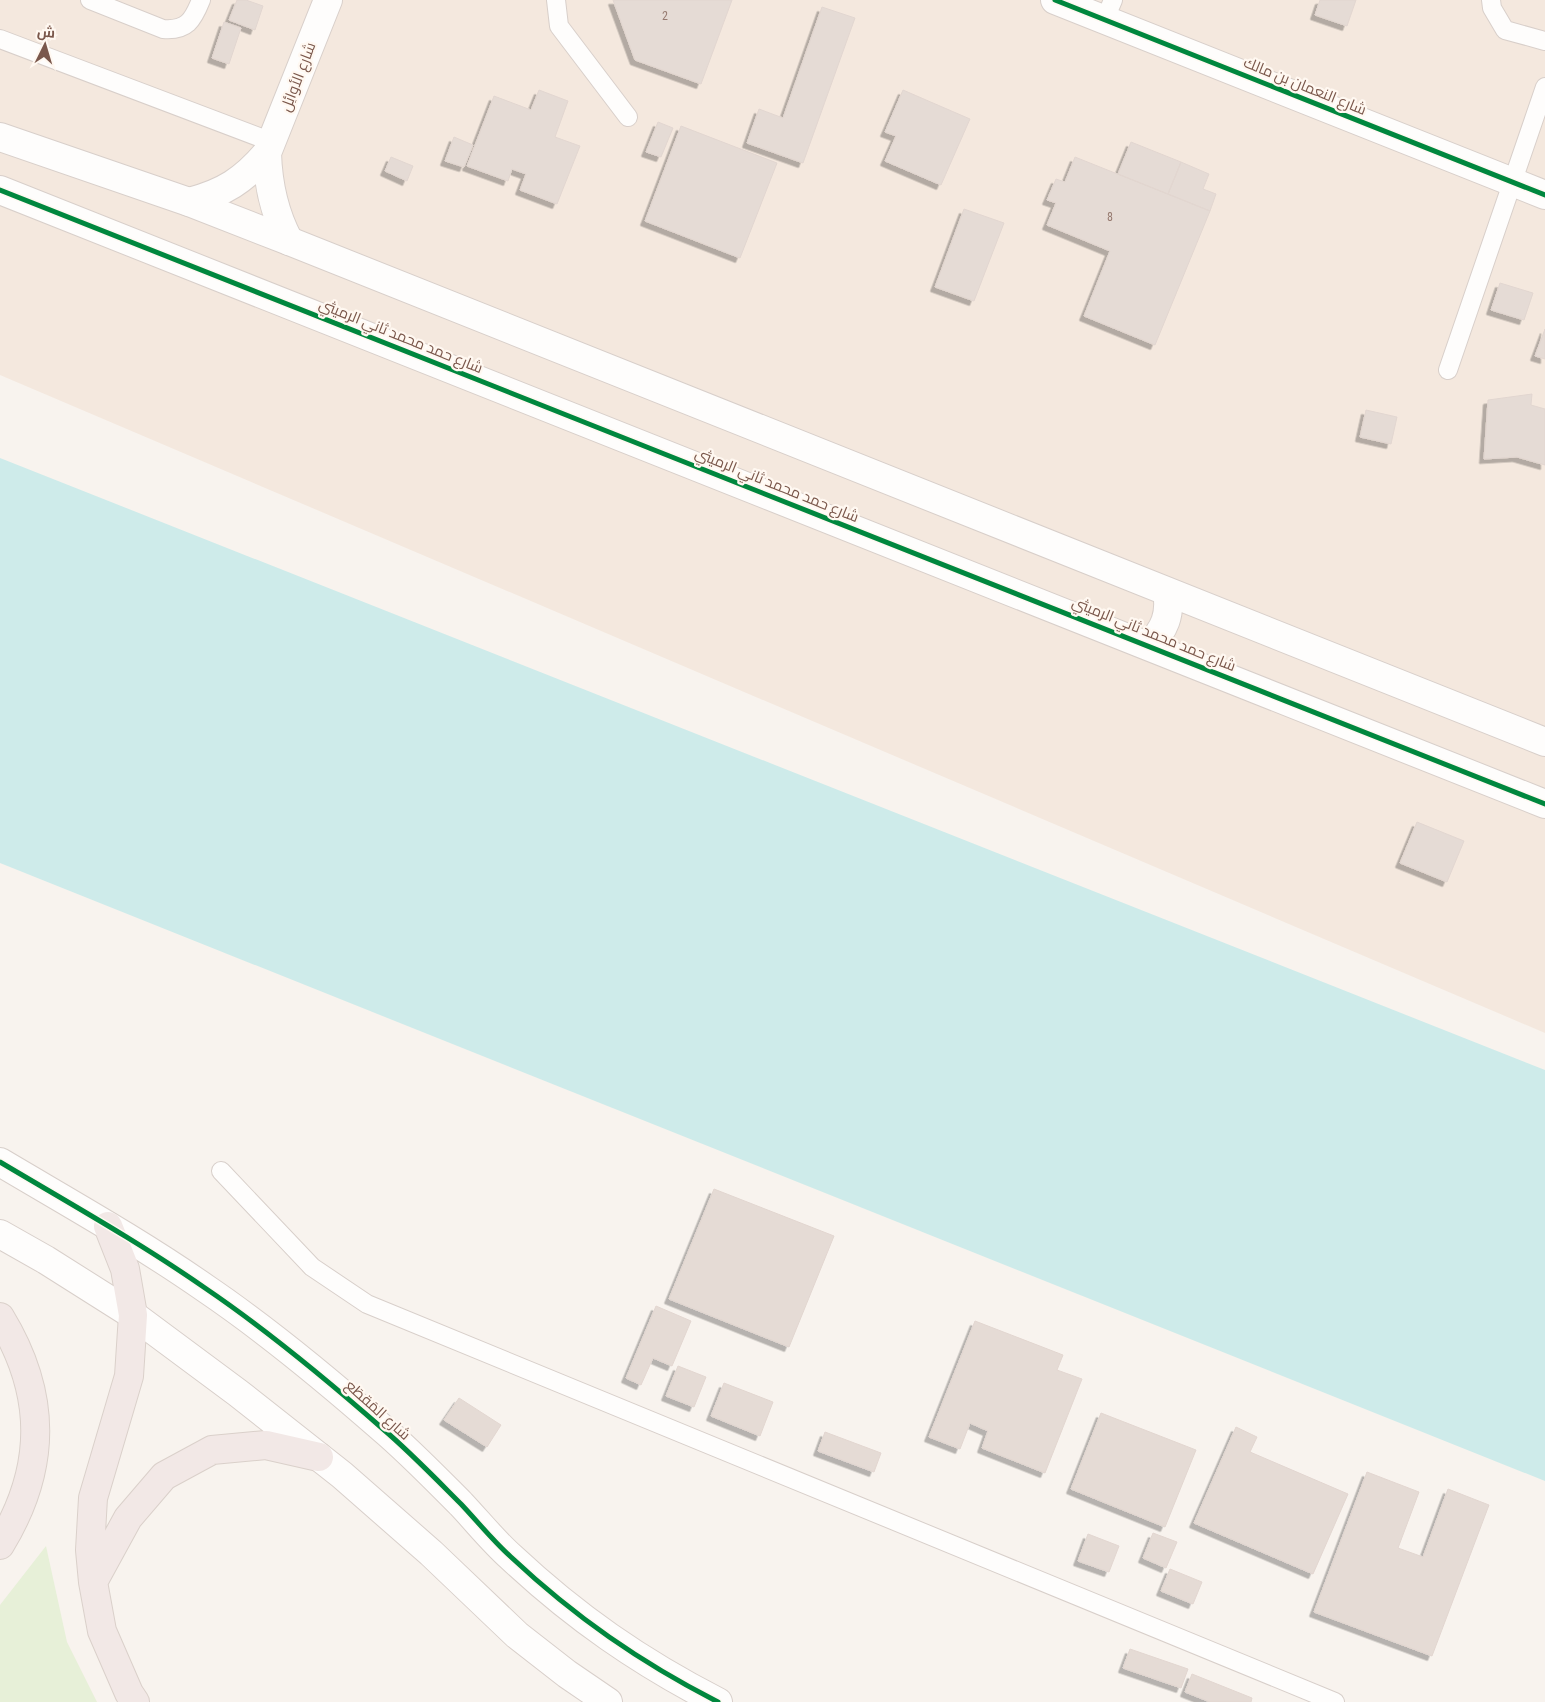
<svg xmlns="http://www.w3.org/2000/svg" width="1545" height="1702" viewBox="0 0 1545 1702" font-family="'Roboto Condensed',Cairo,sans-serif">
<defs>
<filter id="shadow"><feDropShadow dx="-4.5" dy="4.5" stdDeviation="0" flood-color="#0004"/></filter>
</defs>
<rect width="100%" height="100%" fill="#f8f3ee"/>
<path fill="#f4e8de" d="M 0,0 L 1545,0 L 1545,1033 L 0,375 Z"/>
<path fill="#e7f0d8" d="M 46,1546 L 67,1642 L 97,1702 L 0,1702 L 0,1605 Z"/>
<path fill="#ceebea" d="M 0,458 L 1545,1070 L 1545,1481 L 0,863 Z"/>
<path fill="#e5dbd5" stroke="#e2d6d0" filter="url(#shadow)" d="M 237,0 L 246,0 L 263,6 L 255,30 L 229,20 Z
M 613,0 L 732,0 L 701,84 L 635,60 Z
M 1320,0 L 1356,0 L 1347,26 L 1315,15 Z
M 822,7 L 855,18 L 803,163 L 747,143 L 759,109 L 783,118 Z
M 224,22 L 241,28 L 229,64 L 212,58 Z
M 539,90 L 568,101 L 555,137 L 580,146 L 557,204 L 520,190 L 526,174 L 512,169 L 508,181 L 467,166 L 494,96 L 531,110 Z
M 903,90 L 970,119 L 941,185 L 885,161 L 896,136 L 885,132 Z
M 658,122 L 673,128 L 661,157 L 646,152 Z
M 681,126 L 777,163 L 740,258 L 645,221 Z
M 454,137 L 473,145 L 464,167 L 445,161 Z
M 1131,142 L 1181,162 L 1168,194 L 1118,174 Z
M 391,157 L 413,166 L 407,181 L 385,171 Z
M 1075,157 L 1210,211 L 1155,345 L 1084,316 L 1110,251 L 1047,225 L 1056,203 L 1047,200 L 1056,179 L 1065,182 Z
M 1181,162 L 1209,174 L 1203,189 L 1216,194 L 1210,211 L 1168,194 Z
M 964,209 L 1004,223 L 974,301 L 935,287 Z
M 1500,283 L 1533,293 L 1524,320 L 1491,310 Z
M 1545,329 L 1545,359 L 1535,356 Z
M 1532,394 L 1531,405 L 1545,409 L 1545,465 L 1517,457 L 1484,459 L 1488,400 Z
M 1366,410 L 1397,417 L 1391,444 L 1360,437 Z
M 1417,822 L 1464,841 L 1447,882 L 1400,863 Z
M 714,1189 L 834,1236 L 789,1347 L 669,1299 Z
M 656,1306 L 691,1321 L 672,1366 L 653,1358 L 641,1385 L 626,1378 Z
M 975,1321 L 1063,1355 L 1057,1370 L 1082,1379 L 1045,1473 L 982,1448 L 988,1431 L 970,1423 L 960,1449 L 929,1437 Z
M 678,1366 L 706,1377 L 694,1407 L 666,1396 Z
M 724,1383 L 773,1402 L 760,1436 L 711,1416 Z
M 459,1398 L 501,1425 L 487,1447 L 444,1420 Z
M 1101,1413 L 1196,1450 L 1165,1527 L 1071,1489 Z
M 1236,1427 L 1257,1437 L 1250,1452 L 1348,1494 L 1313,1574 L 1194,1523 Z
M 825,1432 L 881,1453 L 874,1472 L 818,1451 Z
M 1367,1472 L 1419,1492 L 1398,1548 L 1423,1557 L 1448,1489 L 1489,1505 L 1432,1656 L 1314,1612 Z
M 1153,1533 L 1177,1542 L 1166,1568 L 1143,1558 Z
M 1088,1534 L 1119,1546 L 1109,1572 L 1078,1561 Z
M 1170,1569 L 1202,1582 L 1193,1604 L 1161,1591 Z
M 1130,1649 L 1188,1669 L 1181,1688 L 1123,1668 Z
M 1192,1674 L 1252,1698 L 1251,1702 L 1210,1702 L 1185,1692 Z"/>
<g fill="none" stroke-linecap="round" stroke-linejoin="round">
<defs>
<path id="service" d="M 90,0 L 163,29 C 187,31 193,20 201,0
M 556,0 L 559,26 L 628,117
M 1491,0 L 1492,8 L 1505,30 L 1545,41
M 1105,19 L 1113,0
M 0,39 L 272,142
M 1448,370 L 1545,87
M 221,1171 L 312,1267 L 367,1304 L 1335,1702"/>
<path id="minor" d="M 1055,0 L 1545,195
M 267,153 C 268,185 274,213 289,241
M 189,202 C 224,193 244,180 267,153 L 328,0"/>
<path id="tertiary" d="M 0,137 L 189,202 L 289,241 L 1545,742
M 0,190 L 1545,804
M 1148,646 C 1165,630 1171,614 1167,592
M 0,1162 C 69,1203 139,1242 205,1288 C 267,1330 326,1379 383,1429 C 410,1452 436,1479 461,1504 C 478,1522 493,1541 511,1557 C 575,1617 640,1662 718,1702
M 0,1234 L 46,1260 L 133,1315 L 238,1393 L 342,1475 L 431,1553 L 517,1635 L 567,1674 L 608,1702"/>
<path id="motorway" d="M 108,1226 L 125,1269 L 133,1315 L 129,1376 L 93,1498 L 90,1550 L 93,1582 L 102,1631 L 129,1693 L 135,1702
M 0,1317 C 47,1394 47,1468 0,1545
M 93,1582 L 128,1518 L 164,1476 L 212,1450 L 266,1445 L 319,1457"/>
</defs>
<use href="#service" stroke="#d8cfca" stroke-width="20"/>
<use href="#minor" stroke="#d8cfca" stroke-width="30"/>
<use href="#tertiary" stroke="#d8cfca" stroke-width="30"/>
<use href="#motorway" stroke="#dad0ca" stroke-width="30"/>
<use href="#service" stroke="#fefdfc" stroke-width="18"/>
<use href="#minor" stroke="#fefdfc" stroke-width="28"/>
<use href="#tertiary" stroke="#fefdfc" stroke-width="28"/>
<use href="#motorway" stroke="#f2e8e6" stroke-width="28"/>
<defs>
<path id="cycleway" d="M 1055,0 L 1545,195
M 0,190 L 1545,804
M 0,1162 C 69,1203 139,1242 205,1288 C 267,1330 326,1379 383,1429 C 410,1452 436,1479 461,1504 C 478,1522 493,1541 511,1557 C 575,1617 640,1662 718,1702"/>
</defs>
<use href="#cycleway" stroke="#fff8f1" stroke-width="8"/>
<use href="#cycleway" stroke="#00873e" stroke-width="5"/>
</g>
<g text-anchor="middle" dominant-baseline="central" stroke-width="4.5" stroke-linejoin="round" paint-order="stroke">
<g font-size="12" fill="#967a70">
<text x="665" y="16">2</text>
<text x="1110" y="217">8</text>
</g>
<g font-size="15" fill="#7a574b" stroke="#fff8f1">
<text transform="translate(298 77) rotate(-69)">شارع الأوائِل</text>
<text transform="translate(1305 86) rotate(22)">شارع النعمان بن مالك</text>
<text transform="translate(401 336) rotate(22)">شارع حمد محمد ثاني الرميثي</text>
<text transform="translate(777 485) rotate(22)">شارع حمد محمد ثاني الرميثي</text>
<text transform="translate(1154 634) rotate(22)">شارع حمد محمد ثاني الرميثي</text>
<text transform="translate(378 1410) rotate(42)">شارع المَقطَع</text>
</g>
</g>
<g transform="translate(45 45) rotate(5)" stroke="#fff8f1" stroke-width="4" paint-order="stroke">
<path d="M0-4L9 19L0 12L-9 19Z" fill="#7a574b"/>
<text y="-8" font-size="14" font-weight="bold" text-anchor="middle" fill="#7a574b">ش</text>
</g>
</svg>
